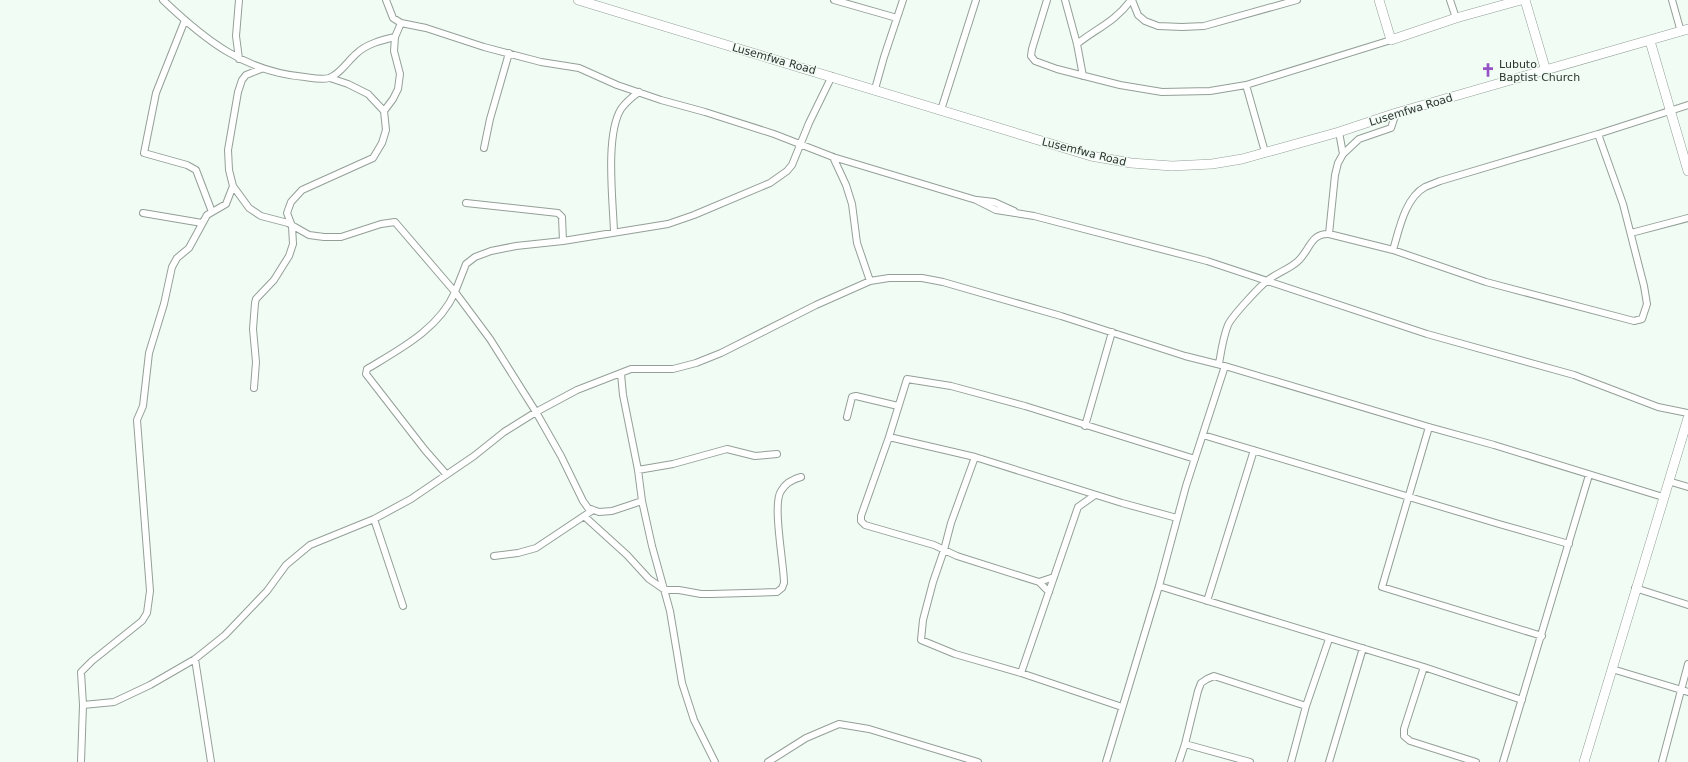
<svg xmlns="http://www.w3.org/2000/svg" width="1688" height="762" viewBox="0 0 1688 762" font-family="'DejaVu Sans',sans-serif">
<rect width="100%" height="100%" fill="#f0fcf4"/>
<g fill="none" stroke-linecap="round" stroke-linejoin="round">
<defs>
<path id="street" d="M 163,0 C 205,40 245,72 305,77 C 312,78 322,80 329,78 C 340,74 347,62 356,54 C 366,44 382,40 395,37 L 401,23 L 426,28 L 484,47 L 541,62 L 579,68 L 617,85 L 661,100 L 705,112 L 774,134 L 833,157 L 976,200 L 996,210 L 1034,216 L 1207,261 L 1427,334 L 1574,375 L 1658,407 L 1688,413
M 239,0 L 236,36 L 239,59
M 386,0 L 393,18 L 401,23
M 834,0 L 897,18
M 1047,0 L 1032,49 L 1031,56 L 1035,61 L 1057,69 L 1120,85 L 1162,92 L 1210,91 L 1246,85 L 1391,40
M 1065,0 L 1077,44 L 1083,76
M 1132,0 L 1138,15 L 1145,21 L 1158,26 L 1182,27 L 1204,26 L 1297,0
M 1450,0 L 1456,18
M 1672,0 L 1681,32
M 185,20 L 156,93 L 144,153 L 187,165 L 196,170 L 212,212
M 1077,44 C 1097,28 1115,22 1131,0
M 261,69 L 246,75 L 242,80 L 238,92 L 228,150 L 229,170 L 233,186 L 249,208 L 261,216 L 288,223 L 309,235 L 324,237 L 341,237 L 381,224 L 395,222 L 455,292 C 439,329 400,349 367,369 L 366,374 L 425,450 L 446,474
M 832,76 L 809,123 L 792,165 L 787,171 L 770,183 L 694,215 L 668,224 L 563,241 L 516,246 L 491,251 L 475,257 L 466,264 L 455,292 L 490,339 L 536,412 L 577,390 L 631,369 L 673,369 L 696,363 L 721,353 L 816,305 L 870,281 L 889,278 L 922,278 L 943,282 L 1061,316 L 1185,356 L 1225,366 L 1429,427 L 1494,445 L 1663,497
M 1246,85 L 1265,152
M 875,89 L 884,57 L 903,0
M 941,110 L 976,0
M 384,111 L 393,99 L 398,89 L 400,74 L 394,51 L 395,37
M 484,148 L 490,119 L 509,53
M 1343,154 L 1359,139 L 1391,128 L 1396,113
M 833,157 L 846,185 L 852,204 L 857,243 L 870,281
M 977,200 L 994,202 L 1014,211
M 466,203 L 558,213 L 562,217 L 563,241
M 143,213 L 202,223
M 614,232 C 613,201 605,135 621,109 C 626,102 632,97 639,92
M 1631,233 L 1688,218
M 1329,234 L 1335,175 L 1338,163 L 1343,154 L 1339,132
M 1393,250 C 1399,230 1405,198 1425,187 C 1430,185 1435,183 1440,181 L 1598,134 L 1688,105
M 1219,364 C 1221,352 1223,337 1228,325 C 1232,316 1260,286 1268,280 C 1277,273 1289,269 1297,262 C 1310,251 1310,233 1329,234 L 1393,250 L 1486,282 L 1634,321 L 1642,319 L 1647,304 L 1644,286 L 1623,204 L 1598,134
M 621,374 L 623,395 L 638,470 L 642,501 L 652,546 L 670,611 L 682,683 L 694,720 L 715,762
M 254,388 L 256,362 L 253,329 L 255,303 L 256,299 L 274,280 L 289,256 L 293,244 L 292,226 L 287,213 L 291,202 L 302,190 L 373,158 L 382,143 L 386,130 L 384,111 L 368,94 L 348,84 L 330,78
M 847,417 L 852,397 L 856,396 L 898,406
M 1085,426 L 1112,332
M 1429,427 L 1382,587 L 1542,636
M 1203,435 L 1499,524 L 1569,544
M 889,437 L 975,457 L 1122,503 L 1177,518
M 975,457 L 951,523 L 944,550 L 933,582 L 923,620 L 921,640 L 955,654 L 1021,673 L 1122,707
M 638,470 L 673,464 L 727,449 L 755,456 L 777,454
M 1668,481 L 1688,487
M 584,516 L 627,555 L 649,579 L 665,590 L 679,590 L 701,594 L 711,594 L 777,592 L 782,588 L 784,583 C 784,564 772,504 781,491 C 785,484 793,479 801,477
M 374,519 L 403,606
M 494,556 L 518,553 L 536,548 L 593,510
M 1039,582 L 1054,577
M 1159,586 L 1424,667 L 1522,700
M 1635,588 L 1688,605
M 1049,592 L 1039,582 L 957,556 L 934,545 L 865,525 L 861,521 L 861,516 L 889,437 L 907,379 L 951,386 L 1025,406 L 1195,459
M 1207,601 L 1254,450
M 195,659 L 211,762
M 1424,667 L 1404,729 L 1404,736 L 1410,741 L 1476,762
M 1612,669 L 1688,692
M 1021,673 L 1078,507 L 1095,495
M 83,705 L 81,672 L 92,661 L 142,621 L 147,613 L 150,591 L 137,420 L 143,406 L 149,353 L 164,304 L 172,267 L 177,258 L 189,248 L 207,215 L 226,204 L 233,186
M 1185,744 L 1250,762
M 81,762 L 83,705 L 114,702 L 150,685 L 195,659 L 225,635 L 267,591 L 286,565 L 310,545 L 374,519 L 411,499 L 474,456 L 504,432 L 536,412 L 561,456 L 583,501 L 588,508 L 599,512 L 612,511 L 642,501
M 768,762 L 806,738 L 839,724 L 869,729 L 978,762
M 1106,762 L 1159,586 L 1186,486 L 1225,366
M 1179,762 L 1185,744 L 1198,691 L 1201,683 L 1207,679 L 1214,676 L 1306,706
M 1291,762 L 1306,706 L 1329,639
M 1329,762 L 1363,648
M 1503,762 L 1589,475
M 1662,762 L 1688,664"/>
<path id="secondary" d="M 578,0 L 1091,156 L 1131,163 L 1172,166 L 1212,164 L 1242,159 L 1339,132 L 1396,113 L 1688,29
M 1379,0 L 1391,40 L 1456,18 L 1521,0
M 1525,0 L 1546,71
M 1650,41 L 1688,171
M 1584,762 L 1688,418"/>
</defs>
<use href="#street" stroke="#949f98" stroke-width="8"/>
<use href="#secondary" stroke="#949f98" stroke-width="10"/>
<use href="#street" stroke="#fff" stroke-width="6"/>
<use href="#secondary" stroke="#fff" stroke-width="9"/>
</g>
<defs>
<symbol id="church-bare" viewBox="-9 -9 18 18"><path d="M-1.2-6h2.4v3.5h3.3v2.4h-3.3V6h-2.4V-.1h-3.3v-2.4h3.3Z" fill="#9551c6" stroke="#f0fcf4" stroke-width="2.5" paint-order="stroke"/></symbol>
</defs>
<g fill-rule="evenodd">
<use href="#church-bare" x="1478" y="60" width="20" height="20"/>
</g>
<g text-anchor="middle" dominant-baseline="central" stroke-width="3" stroke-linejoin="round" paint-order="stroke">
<g font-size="11" fill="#2e3330" stroke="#f0fcf4">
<text transform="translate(774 59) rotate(16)">Lusemfwa Road</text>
<text transform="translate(1411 110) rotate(-17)">Lusemfwa Road</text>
<text transform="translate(1084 152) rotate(14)">Lusemfwa Road</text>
</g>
<g font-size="11" fill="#2e3330" stroke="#f0fcf4" text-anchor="start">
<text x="1499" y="64">Lubuto<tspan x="1499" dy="13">Baptist Church</tspan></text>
</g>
</g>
</svg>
